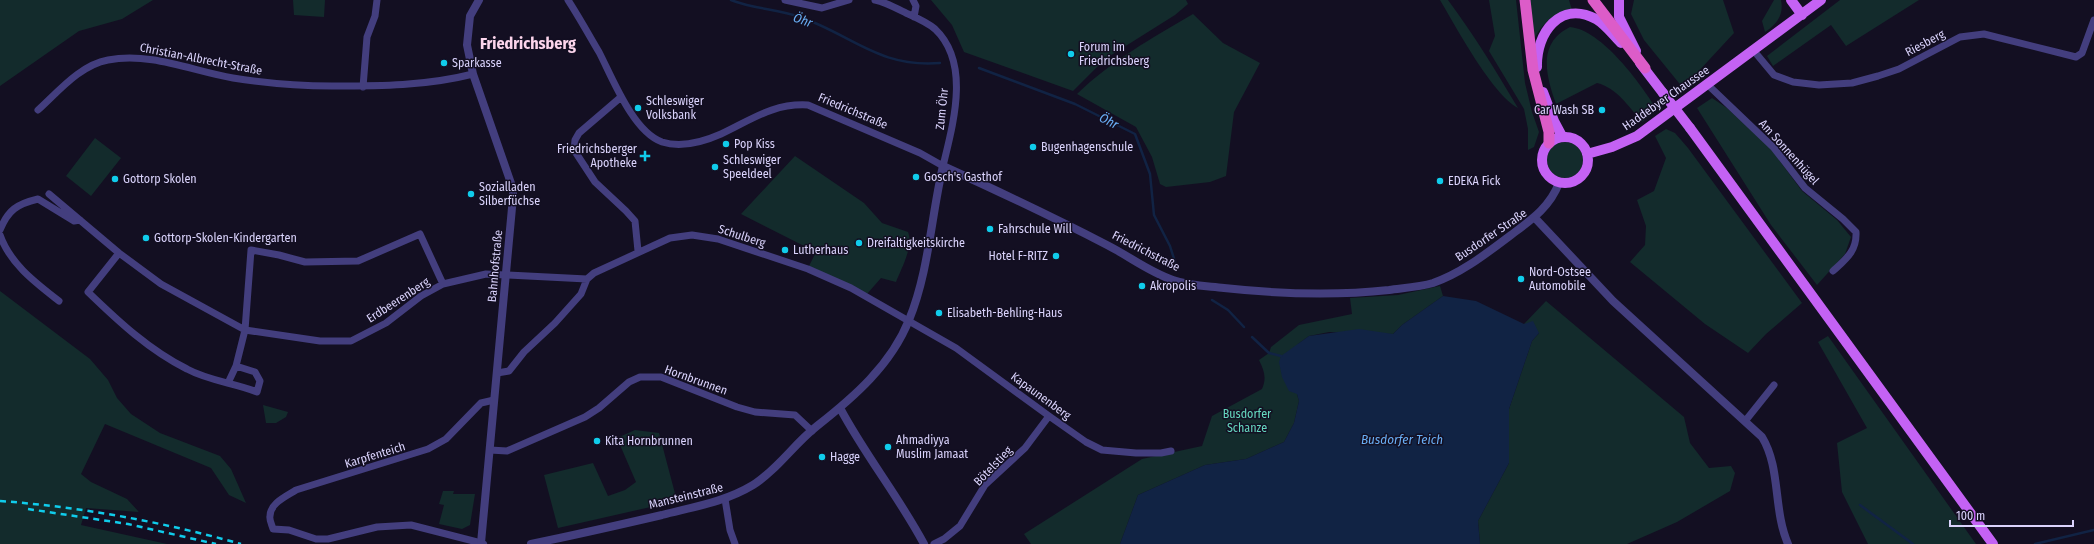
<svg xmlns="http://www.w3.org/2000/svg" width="2094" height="544" viewBox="0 0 2094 544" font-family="'Fira Sans Condensed',sans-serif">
<rect width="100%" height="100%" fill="#130f22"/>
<path fill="#132b2c" d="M 0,0 L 153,0 L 122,19 L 79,31 L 0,86 Z
M 293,0 L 325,0 L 324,17 L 294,15 Z
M 931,0 L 1186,0 L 1188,4 L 1175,15 L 1105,59 L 1073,91 L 964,52 L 952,25 Z
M 1440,0 L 1448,0 C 1474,35 1496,71 1518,108 C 1492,94 1456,27 1440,0 Z
M 1489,0 L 1516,0 L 1525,83 L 1532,112 L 1539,132 L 1534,147 L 1528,150 L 1528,129 L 1524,109 L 1489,51 L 1495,36 Z
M 1529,0 L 1569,0 L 1572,10 C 1552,14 1544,22 1534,39 Z
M 1634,0 L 1723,0 L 1734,33 L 1683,88 L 1644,40 L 1631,14 Z
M 1774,0 L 1781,0 C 1784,15 1777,24 1765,32 L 1762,21 Z
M 1840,0 L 1919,0 L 1846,46 L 1831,25 L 1773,66 L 1767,56 Z
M 1193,14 L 1223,43 L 1260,63 L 1234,112 L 1226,176 L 1210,182 L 1166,187 L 1160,184 L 1152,157 L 1136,127 L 1077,94 C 1111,61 1152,38 1193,14 Z
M 1570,27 C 1602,30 1641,84 1657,110 L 1642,122 C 1629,107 1617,88 1597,83 L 1556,104 C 1546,76 1537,43 1570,27 Z
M 1712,98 L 1727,108 L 1771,149 L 1802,191 L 1837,220 L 1851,237 L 1845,254 L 1817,285 L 1771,225 L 1697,108 Z
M 1666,129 L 1675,133 L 1688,148 L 1802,303 L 1766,334 L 1748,353 L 1705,324 L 1630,262 L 1645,245 L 1646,226 L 1637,200 L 1654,191 L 1666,158 L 1655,136 Z
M 95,138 L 121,158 L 91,196 L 66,176 Z
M1547 160a18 18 0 1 1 36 0a18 18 0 1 1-36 0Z
M 795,156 L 864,203 L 882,223 L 908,232 C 914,246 901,269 896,282 L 881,278 L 867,294 L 809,266 L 816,252 L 741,214 Z
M 1440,286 L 1443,296 L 1402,325 L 1393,334 L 1329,332 L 1309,336 L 1298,344 L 1297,394 L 1299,401 L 1294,423 L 1284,442 L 1246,459 L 1205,465 L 1138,495 L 1120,544 L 1031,544 L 1024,534 L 1142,459 L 1202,446 L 1212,416 L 1262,389 C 1267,378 1264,370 1259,360 L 1269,353 L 1271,347 L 1299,325 L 1352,314 L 1350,298 L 1398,295 Z
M 0,291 L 90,359 L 108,380 L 117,398 L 131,414 L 160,433 L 220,456 L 231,469 L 246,503 L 229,495 L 211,468 L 105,424 L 81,474 L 91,482 L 127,499 L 139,512 L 86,508 L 81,525 L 167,544 L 0,544 Z
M 1546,301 L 1684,417 L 1690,443 L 1709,468 L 1731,466 L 1735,473 L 1730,491 L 1677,522 L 1627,544 L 1480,544 L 1478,521 L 1509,463 L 1509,409 L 1532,341 L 1539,333 L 1524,324 Z
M 1828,336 L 1976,544 L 1868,544 L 1842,492 L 1837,443 L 1867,428 L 1818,342 Z
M 263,405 L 288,412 L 286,417 L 276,423 L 266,423 Z
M 635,430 L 659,433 L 677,501 L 558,528 L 544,475 L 593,463 L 608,496 L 625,490 L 636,482 L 617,438 Z
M 443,491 L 454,491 L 453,494 L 475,494 L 470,525 L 462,529 L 439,524 L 444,505 L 439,504 Z"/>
<path fill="#112344" d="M 1443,296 L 1476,301 L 1524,324 L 1533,321 L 1539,333 L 1532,341 L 1509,409 L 1509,463 L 1478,521 L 1480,544 L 1120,544 L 1138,495 L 1205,465 L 1246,459 L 1284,442 L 1294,423 L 1299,401 L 1297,394 L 1289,391 L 1282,377 L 1279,362 L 1281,356 L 1309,336 L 1359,329 L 1393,334 L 1402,325 Z"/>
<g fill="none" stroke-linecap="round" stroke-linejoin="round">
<path stroke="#112344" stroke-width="2.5" d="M 731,0 C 753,9 778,9 800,17 C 852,35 879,68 940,63
M 979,68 L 1075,104 L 1135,134 L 1150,174 L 1154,215 L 1170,246 L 1175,262
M 1212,300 L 1228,310 L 1244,327
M 1252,337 L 1269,353 L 1281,356
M 1860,505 L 1913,544
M 2035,544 L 2094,530"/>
<path stroke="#433e7e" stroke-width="7" d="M 568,0 C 579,17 589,35 599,52 C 612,77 633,132 662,142 C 681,148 703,142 721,134 C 751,120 773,103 808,105 L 920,153 L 943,166 C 953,124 971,63 935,29 C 927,22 915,17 906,13 C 896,8 885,2 875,0
M 785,0 L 822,8 L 849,0
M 913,0 L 916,6 L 914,17
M 1754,51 L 1774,75 L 1793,82 L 1819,85 L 1852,83 L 1878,76 L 1899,69 L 1960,37 L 1984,34 L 2076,57 L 2082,53 L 2094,20
M 1708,85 L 1774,148 L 1805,188 L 1843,219 L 1856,232 C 1857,251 1846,259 1833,271
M 363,87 L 367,37 L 375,16 L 377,0
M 621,97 L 579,133 L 575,140 L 574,150 L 595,182 L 626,211 L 635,221 L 638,251
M 38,110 C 58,92 80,65 108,60 C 151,52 192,71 233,78 C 265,83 299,86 332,86 C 380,86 426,86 473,74
M 49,194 L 119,253 L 161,284 L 245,330 L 320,341 L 351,341 L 386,323 L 421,296 L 443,284 L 486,274 L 587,279
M 0,230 C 8,210 17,204 38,199 L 74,221 L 80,220
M 0,235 C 10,264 36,283 59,301
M 119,253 L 88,292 C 118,321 149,350 187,369 C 209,381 235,383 257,392 L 260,381 L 255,372 L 236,366
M 497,373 L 509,371 L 524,352 L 555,323 L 581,294 L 587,279 L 594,273 L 670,238 L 692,235 L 718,239 L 808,269 L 851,288 L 956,348 L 1049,416 L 1086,442 L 1102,450 L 1136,453 L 1161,453 L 1171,451
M 228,383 L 236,366 L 245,330 L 251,250 L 279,255 L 305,262 L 358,261 L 420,234 L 443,284
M 1746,420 L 1774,385
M 490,450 L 507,451 L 585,417 L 599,408 L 629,382 L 640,377 L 661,377 L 737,407 L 755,412 L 795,415 L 812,431
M 725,499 L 730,530 L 735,544
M 481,543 L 411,525 L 377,527 L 328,539 L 316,539 L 289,530 L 273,529 C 272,525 269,520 270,516 C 270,503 287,496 296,490 L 428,449 L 446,439 L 481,403 L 494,400
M 934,544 L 944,539 L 960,526 L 985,485 L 1025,448 L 1049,416"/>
<path stroke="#433e7e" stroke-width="8" d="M 479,0 L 470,16 L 467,45 L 473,74 L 513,189 L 513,197 L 481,543 L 483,544
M 1535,218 L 1613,301 L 1762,437 C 1781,468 1773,510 1788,544
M 840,408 C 865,455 899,497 924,544
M 531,544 C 575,535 619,525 662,515 C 693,507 725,502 753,485 C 777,470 794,444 817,426 C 854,397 891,365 909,320 C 929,271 931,217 943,166 C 998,191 1053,217 1107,245 C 1129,256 1149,272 1173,280 C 1190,286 1207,286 1224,288 C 1279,294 1334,296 1389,290 C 1403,288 1419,287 1433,283 C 1462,273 1487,253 1511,235 C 1531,220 1550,207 1559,183"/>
<path stroke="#c462f4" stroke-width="10" d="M 1619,0 L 1619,17 L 1636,51
M 1791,0 L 1802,15
M 1640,63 L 1663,93
M 1537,67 C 1536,33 1560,0 1596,19 C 1606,25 1613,35 1621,43
M 1543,92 L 1554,121 L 1562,136 L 1566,137
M 1690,128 L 1993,544
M1542 160a23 23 0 1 1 46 0a23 23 0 1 1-46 0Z
M 1587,154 L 1612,147 L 1637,136 L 1821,0"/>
<path stroke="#dc5cc8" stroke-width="11" d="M 1525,0 L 1533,70 L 1549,132 L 1549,143
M 1593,0 L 1645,68"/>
<path stroke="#10cceb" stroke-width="2.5" stroke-dasharray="6 5" stroke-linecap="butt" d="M 0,501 C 82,507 163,522 241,544
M 28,509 L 128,524 L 216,544"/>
<path stroke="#c462f4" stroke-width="10" d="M 1663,93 L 1690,128"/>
</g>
<g fill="#10cceb" stroke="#130f22" stroke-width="1.5">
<circle cx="1071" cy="54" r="4"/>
<circle cx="444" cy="63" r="4"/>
<circle cx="638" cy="108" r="4"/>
<circle cx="1602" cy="110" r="4"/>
<circle cx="726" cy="144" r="4"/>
<circle cx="1033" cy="147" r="4"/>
<path d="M643 150h4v4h4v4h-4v4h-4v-4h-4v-4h4z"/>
<circle cx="715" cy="167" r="4"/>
<circle cx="916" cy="177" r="4"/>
<circle cx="115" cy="179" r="4"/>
<circle cx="1440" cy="181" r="4"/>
<circle cx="471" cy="194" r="4"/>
<circle cx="990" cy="229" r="4"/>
<circle cx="146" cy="238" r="4"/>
<circle cx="859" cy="243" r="4"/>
<circle cx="785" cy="250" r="4"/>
<circle cx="1056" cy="256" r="4"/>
<circle cx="1521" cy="279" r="4"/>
<circle cx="1142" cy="286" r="4"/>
<circle cx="939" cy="313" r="4"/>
<circle cx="597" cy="441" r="4"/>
<circle cx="888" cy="447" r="4"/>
<circle cx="822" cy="457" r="4"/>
</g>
<g text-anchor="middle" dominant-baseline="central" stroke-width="3" stroke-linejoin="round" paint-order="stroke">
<g font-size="12" fill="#dad3fc" stroke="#130f22">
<text transform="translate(1925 43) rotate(-28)">Riesberg</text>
<text transform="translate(201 59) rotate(11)">Christian-Albrecht-Straße</text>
<text transform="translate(1666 98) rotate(-35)">Haddebyer Chaussee</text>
<text transform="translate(942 109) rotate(-84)">Zum Öhr</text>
<text transform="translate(853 111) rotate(23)">Friedrichstraße</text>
<text transform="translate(1789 152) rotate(48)">Am Sonnenhügel</text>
<text transform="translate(1491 235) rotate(-34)">Busdorfer Straße</text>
<text transform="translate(742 236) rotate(18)">Schulberg</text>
<text transform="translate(1146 251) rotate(27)">Friedrichstraße</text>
<text transform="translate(495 266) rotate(-85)">Bahnhofstraße</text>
<text transform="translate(398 300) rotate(-33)">Erdbeerenberg</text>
<text transform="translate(696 380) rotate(20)">Hornbrunnen</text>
<text transform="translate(1041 396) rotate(36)">Kapaunenberg</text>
<text transform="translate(375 455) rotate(-17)">Karpfenteich</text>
<text transform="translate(993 466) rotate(-46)">Bötelstieg</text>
<text transform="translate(686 496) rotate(-14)">Mansteinstraße</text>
</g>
<g font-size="12" fill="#dad3fc" stroke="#130f22" text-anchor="start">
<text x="1079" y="47">Forum im<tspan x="1079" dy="14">Friedrichsberg</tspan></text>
<text x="452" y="63">Sparkasse</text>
<text x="646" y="101">Schleswiger<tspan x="646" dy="14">Volksbank</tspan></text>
<text x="1594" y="110" text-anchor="end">Car Wash SB</text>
<text x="734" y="144">Pop Kiss</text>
<text x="1041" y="147">Bugenhagenschule</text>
<text x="637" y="149" text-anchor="end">Friedrichsberger<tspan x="637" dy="14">Apotheke</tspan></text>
<text x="723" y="160">Schleswiger<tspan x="723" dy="14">Speeldeel</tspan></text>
<text x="924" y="177">Gosch's Gasthof</text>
<text x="123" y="179">Gottorp Skolen</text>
<text x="1448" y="181">EDEKA Fick</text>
<text x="479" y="187">Sozialladen<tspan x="479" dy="14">Silberfüchse</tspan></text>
<text x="998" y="229">Fahrschule Will</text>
<text x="154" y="238">Gottorp-Skolen-Kindergarten</text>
<text x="867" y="243">Dreifaltigkeitskirche</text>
<text x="793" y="250">Lutherhaus</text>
<text x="1048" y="256" text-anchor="end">Hotel F-RITZ</text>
<text x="1529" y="272">Nord-Ostsee<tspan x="1529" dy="14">Automobile</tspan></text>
<text x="1150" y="286">Akropolis</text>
<text x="947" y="313">Elisabeth-Behling-Haus</text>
<text x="896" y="440">Ahmadiyya<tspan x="896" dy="14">Muslim Jamaat</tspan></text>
<text x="605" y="441">Kita Hornbrunnen</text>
<text x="830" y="457">Hagge</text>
</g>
<g font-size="12" fill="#65d7bf" stroke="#130f22">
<text x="1247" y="414">Busdorfer<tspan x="1247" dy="14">Schanze</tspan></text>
</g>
<g font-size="13" font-style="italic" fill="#69aef5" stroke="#130f22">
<text transform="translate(803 20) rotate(20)">Öhr</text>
<text transform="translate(1109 121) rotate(27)">Öhr</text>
<text x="1402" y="439">Busdorfer Teich</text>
</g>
<g font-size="16" font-weight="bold" fill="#fcd5ec" stroke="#130f22">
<text x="528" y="43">Friedrichsberg</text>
</g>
</g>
<path d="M1950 520v6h123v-6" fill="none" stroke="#dad3fc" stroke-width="2"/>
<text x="1956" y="520" font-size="12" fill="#dad3fc" stroke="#130f22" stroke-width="3" paint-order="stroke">100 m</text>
</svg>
